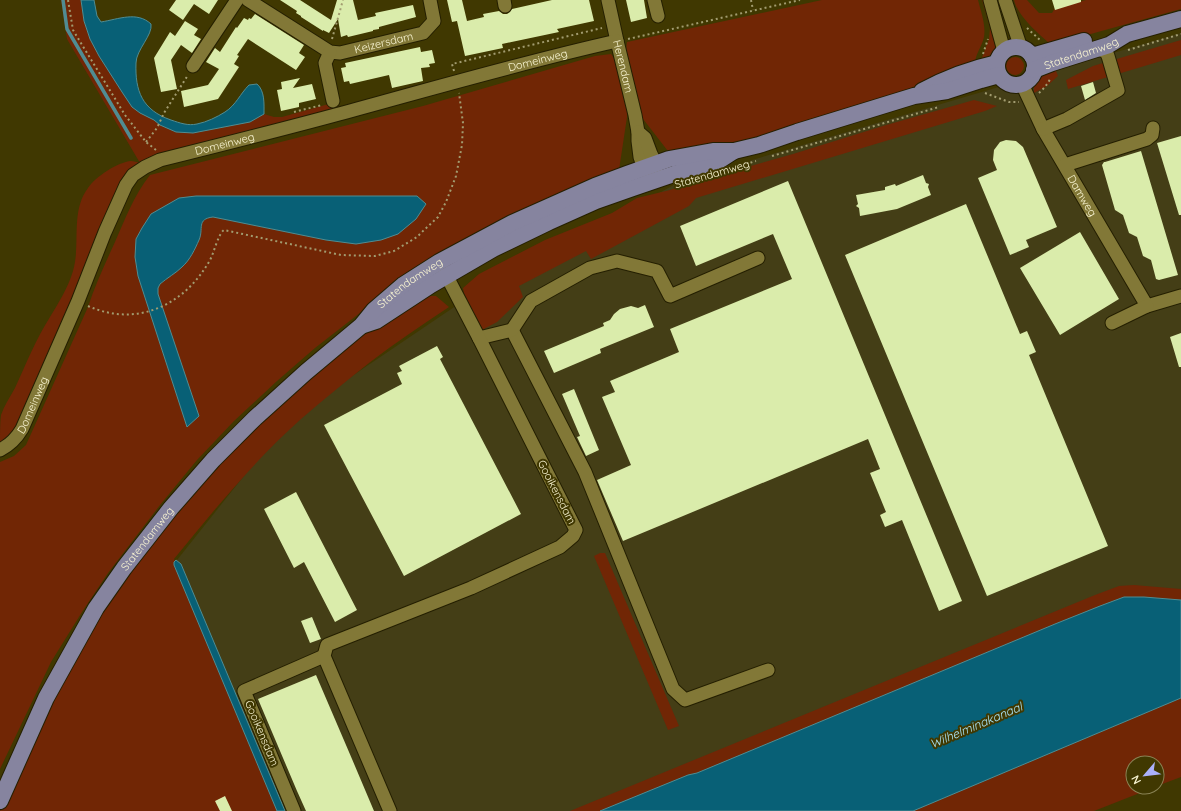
<svg xmlns="http://www.w3.org/2000/svg" width="1181" height="811" viewBox="0 0 1181 811" font-family="Quicksand,sans-serif">
<rect width="100%" height="100%" fill="#403801"/>
<path fill="#443e16" d="M 1181,33 L 1181,633 L 669,811 L 17,811 L 111,643 L 290,418 L 469,297 L 681,181 Z"/>
<path fill="#712605" fill-rule="evenodd" d="M 61,0 L 81,0 L 84,21 L 99,56 L 140,113 L 154,120 L 160,125 L 176,132 L 193,133 L 250,122 L 264,114 L 274,117 L 282,117 L 336,102 L 339,110 L 140,163 L 15,432 L 0,445 C 0,437 0,422 1,415 C 4,406 10,397 15,388 C 26,364 36,339 50,317 C 59,302 68,288 73,271 C 81,244 70,212 88,188 C 95,177 118,162 131,161 C 134,161 137,162 140,163 L 67,39 Z
M 822,0 L 978,0 C 981,12 986,25 984,37 C 982,47 975,54 975,64 L 888,100 L 759,138 L 671,155 L 640,115 L 626,50 L 627,42 Z
M 982,0 L 987,0 L 998,41 L 996,49 L 990,58 L 981,60 L 989,39 L 990,28 Z
M 1014,0 L 1027,0 L 1039,13 L 1052,13 L 1055,8 L 1086,0 L 1181,0 L 1181,9 L 1051,45 C 1038,33 1018,17 1014,0 Z
M 1181,40 L 1181,55 L 1068,89 L 1066,80 L 1093,66 Z
M 611,54 L 618,64 L 627,109 L 627,117 L 619,170 L 397,284 L 315,348 L 277,381 L 234,421 L 197,460 L 160,505 L 108,573 L 82,612 L 51,662 L 0,769 L 0,462 L 14,456 L 26,445 L 88,307 C 95,285 105,264 115,242 C 125,219 134,195 150,175 L 423,106 L 595,56 ZM 196,196 L 417,196 L 426,204 L 356,244 L 326,240 L 213,217 L 206,218 L 202,222 L 200,237 L 183,266 L 160,284 L 158,288 L 158,294 L 187,427 L 138,276 L 135,257 L 136,239 L 142,228 L 179,198 Z
M1006 66a9 9 0 1 1 18 0a9 9 0 1 1-18 0Z
M 1054,66 L 1058,76 L 1047,86 L 1034,93 C 1033,76 1041,73 1054,66 Z
M 974,100 L 997,106 L 985,111 L 696,198 L 689,206 L 591,259 L 586,251 L 519,286 L 523,297 L 497,322 L 480,331 L 465,299 L 463,288 L 479,274 L 545,240 L 612,213 L 637,198 L 670,190 L 698,181 L 793,154 L 883,126 Z
M 430,296 L 436,296 L 449,307 C 422,325 395,343 369,363 C 346,381 323,400 301,419 C 254,461 214,510 174,559 L 175,561 L 174,562 L 174,565 L 277,811 L 0,811 L 13,782 L 83,642 L 129,571 L 193,488 L 324,363 L 401,306 Z
M 600,553 L 605,553 L 679,726 L 668,730 L 594,556 Z
M 1134,585 L 1181,589 L 1181,600 L 1144,597 L 1124,597 L 1100,606 L 1055,624 L 697,773 L 688,775 L 600,811 L 570,811 L 1095,595 L 1119,586 Z
M 1181,698 L 1181,777 L 1157,786 L 1157,763 L 1133,763 L 1133,787 L 1155,787 L 1094,811 L 913,811 Z"/>
<path fill="#086076" stroke="#508c92" d="M 81,0 L 94,0 L 97,16 L 101,22 C 119,19 137,11 151,24 C 153,35 136,50 136,63 C 135,91 142,110 171,120 C 180,123 188,126 197,124 C 207,122 217,117 225,112 C 236,105 240,94 249,85 L 257,84 C 265,91 264,104 264,114 L 250,122 L 193,133 L 176,132 L 160,125 L 154,120 L 140,113 L 132,107 L 122,92 L 99,56 L 90,39 L 84,21 Z
M 196,196 L 417,196 L 426,204 L 416,219 L 398,234 L 381,240 L 356,244 L 326,240 L 213,217 C 196,219 204,229 199,240 C 195,249 190,260 182,267 C 176,273 167,278 160,284 L 158,288 L 158,294 L 199,416 L 187,427 L 138,276 L 135,257 L 136,239 L 142,228 L 151,214 L 179,198 Z
M 176,560 L 181,564 L 285,811 L 277,811 L 174,565 L 174,562 Z
M 1124,597 L 1144,597 L 1181,600 L 1181,698 L 913,811 L 600,811 L 688,775 L 697,773 L 1055,624 L 1100,606 Z"/>
<g fill="none" stroke-linecap="round" stroke-linejoin="round">
<path stroke="#508c92" stroke-width="3.5" d="M 63,0 L 67,29 L 131,138"/>
</g>
<path fill="#daecab" d="M 176,0 L 218,0 L 209,14 L 194,4 L 183,20 L 169,10 Z
M 280,0 L 300,0 L 331,20 L 337,0 L 353,0 L 358,20 L 376,16 L 375,13 L 413,5 L 416,17 L 379,27 L 379,29 L 373,30 L 373,31 L 348,37 L 347,35 L 341,37 L 338,19 L 329,33 L 323,30 L 323,31 L 301,17 L 301,16 L 296,13 L 297,11 Z
M 447,0 L 462,0 L 467,21 L 484,17 L 483,14 L 499,11 L 503,14 L 507,14 L 510,12 L 512,9 L 552,0 L 589,0 L 594,21 L 557,29 L 559,32 L 502,44 L 503,48 L 465,56 L 457,21 L 452,22 Z
M 626,0 L 644,0 L 647,18 L 631,22 Z
M 1052,0 L 1081,0 L 1081,2 L 1055,10 Z
M 255,14 L 304,45 L 299,53 L 305,57 L 296,70 L 248,39 L 237,55 L 239,56 L 234,64 L 239,67 L 218,99 L 184,107 L 181,91 L 208,85 L 219,69 L 206,62 L 215,48 L 220,52 L 236,27 L 237,28 L 244,18 L 248,20 L 249,18 L 251,19 Z
M 185,21 L 198,29 L 194,35 L 201,39 L 192,53 L 181,45 L 171,60 L 177,89 L 161,92 L 154,58 L 170,32 L 175,36 Z
M 420,47 L 421,52 L 432,50 L 435,63 L 429,64 L 430,67 L 421,68 L 423,81 L 392,88 L 389,75 L 350,84 L 349,81 L 344,82 L 341,68 L 346,67 L 345,63 Z
M 300,78 L 293,88 L 312,84 L 316,99 L 299,103 L 299,107 L 281,111 L 277,90 L 282,89 L 281,82 Z
M 1093,82 L 1096,93 L 1085,100 L 1081,86 Z
M 1181,136 L 1181,215 L 1179,215 L 1157,143 Z
M 1006,140 L 1016,141 L 1023,147 L 1057,227 L 1026,240 L 1029,247 L 1010,255 L 978,178 L 997,170 L 993,160 L 994,150 L 1000,142 Z
M 1141,151 L 1178,275 L 1159,280 L 1156,279 L 1151,260 L 1143,256 L 1137,237 L 1129,233 L 1123,215 L 1115,210 L 1102,165 L 1104,162 L 1105,162 Z
M 923,175 L 926,183 L 929,184 L 928,187 L 931,195 L 897,209 L 860,216 L 859,208 L 856,206 L 858,204 L 856,195 L 885,190 L 885,187 L 895,184 L 896,186 Z
M 788,181 L 962,601 L 939,611 L 902,520 L 885,527 L 880,515 L 886,512 L 870,473 L 880,469 L 868,439 L 623,541 L 597,480 L 631,465 L 602,397 L 615,392 L 610,381 L 679,352 L 670,329 L 792,279 L 773,234 L 696,266 L 680,226 Z
M 966,204 L 1020,334 L 1027,331 L 1036,352 L 1029,355 L 1108,546 L 987,596 L 845,255 Z
M 1080,232 L 1119,299 L 1060,335 L 1020,268 Z
M 645,305 L 654,327 L 600,349 L 601,353 L 554,373 L 544,351 L 604,326 L 603,323 L 610,320 L 614,314 L 620,309 L 631,306 L 638,308 Z
M 1181,333 L 1181,367 L 1179,367 L 1170,337 Z
M 437,346 L 443,357 L 440,359 L 521,514 L 404,576 L 324,425 L 402,384 L 397,373 L 402,371 L 399,366 Z
M 574,389 L 599,450 L 586,456 L 577,437 L 580,436 L 562,394 Z
M 296,492 L 357,610 L 335,622 L 304,562 L 294,568 L 264,509 Z
M 312,617 L 321,639 L 310,643 L 301,621 Z
M 316,675 L 352,759 L 374,811 L 306,811 L 297,791 L 258,699 Z
M 225,796 L 232,811 L 220,811 L 215,801 Z"/>
<g fill="none" stroke-linecap="round" stroke-linejoin="round">
<defs>
<g id="minor">
<path id="s1" d="M 248,0 L 330,52 L 340,53 L 423,33 L 434,21 L 430,0"/>
<path d="M 504,0 L 505,6"/>
<path id="s2" d="M 608,0 L 617,41 L 635,115 L 638,132 L 638,141 L 640,157 L 644,168 L 650,176"/>
<path d="M 654,0 L 658,16"/>
<path d="M 990,0 L 1004,51"/>
<path d="M 1005,0 L 1021,48"/>
<path d="M 330,52 L 325,63 L 333,101"/>
<path d="M 193,66 L 237,0"/>
<path id="s3" d="M 1022,84 L 1043,129 L 1147,306 L 1181,296"/>
<path d="M 1043,129 L 1067,119 L 1118,90 L 1108,56 L 1106,52 L 1097,48"/>
<path d="M 638,132 L 645,138 L 651,154 L 656,164 L 655,173"/>
<path d="M 1065,165 L 1147,139 L 1152,135 L 1153,128"/>
<path d="M 1112,323 L 1147,306"/>
<path d="M 512,330 L 585,472 L 673,689 L 685,700 L 768,670"/>
<path d="M 479,338 L 512,330 L 531,301 L 590,268 L 617,261 L 657,271 L 670,296 L 758,258"/>
<path id="s4" d="M 0,450 C 10,445 16,439 22,429 L 78,301 L 105,232 L 126,185 L 133,175 L 145,167 L 160,160 C 220,145 280,130 339,114 C 431,89 523,62 617,41"/>
<path d="M 294,811 L 244,691 L 324,656"/>
<path d="M 390,811 L 324,656 L 327,645 L 471,588 L 560,547 L 573,536 L 576,530 L 479,338 L 442,267"/>
</g>
<g id="major">
<circle cx="1016" cy="66" r="19"/>
<path d="M 1032,56 L 1084,41"/>
<path id="s5" d="M 1034,70 L 1052,63 L 1109,45 L 1127,34 L 1181,19"/>
<path d="M 922,91 C 946,78 970,69 997,63"/>
<path d="M 364,325 L 376,321 L 431,285 L 493,249 L 549,222 L 596,201 L 633,188 L 674,174 L 717,162 L 734,151"/>
<path id="s6" d="M 0,801 L 46,698 L 96,608 L 124,568 L 171,508 L 213,460 L 255,418 L 306,372 L 361,326 L 374,310 L 403,285 L 439,262 L 512,223 L 595,186 L 627,174 L 669,159 L 713,151 L 734,151 L 759,145 L 797,132 L 914,96 L 947,91 L 981,80 L 999,75"/>
</g>
</defs>
<use href="#minor" stroke="#241f00" stroke-width="15"/>
<use href="#major" stroke="#241f00" stroke-width="18"/>
<path stroke="#a29c70" stroke-width="2" stroke-dasharray="2 3" stroke-linecap="butt" d="M 68,0 L 73,30 L 125,115 L 146,142 L 156,150
M 751,0 L 753,10
M 1027,28 L 1040,40
M 332,39 L 343,0
M 628,39 L 800,0
M 1128,50 L 1181,34
M 983,54 L 988,39
M 454,71 L 452,64 L 602,28
M 985,93 L 1009,102 L 1019,102
M 1039,93 L 1045,87 L 1051,78
M 294,112 L 322,105
M 146,142 L 157,128 L 164,113 L 188,75
M 772,156 L 939,107
M 736,167 L 756,161
M 88,306 C 137,328 185,305 210,260 C 214,253 218,234 224,230 L 341,255 L 375,256 L 394,251 L 417,237 L 422,232 L 438,217 L 446,202 L 456,176 L 462,145 L 463,123 L 459,93"/>
<use href="#minor" stroke="#827837" stroke-width="13"/>
<use href="#major" stroke="#86849f" stroke-width="16"/>
</g>
<g text-anchor="middle" dominant-baseline="central" stroke-width="4" stroke-linejoin="round" paint-order="stroke">
<g font-size="11" fill="#f8f4d2" stroke="#403801">
<text stroke="none"><textPath href="#s1" startOffset="152">Keizersdam</textPath></text>
<text stroke="none"><textPath href="#s5" startOffset="50">Statendamweg</textPath></text>
<text stroke="none"><textPath href="#s4" startOffset="730">Domeinweg</textPath></text>
<text stroke="none"><textPath href="#s2" startOffset="68">Herendam</textPath></text>
<text stroke="none"><textPath href="#s4" startOffset="406">Domeinweg</textPath></text>
<text transform="translate(712 174) rotate(-16)">Statendamweg</text>
<text stroke="none"><textPath href="#s3" startOffset="127">Damweg</textPath></text>
<text stroke="none"><textPath href="#s6" startOffset="670">Statendamweg</textPath></text>
<text stroke="none"><textPath href="#s4" startOffset="57">Domeinweg</textPath></text>
<text transform="translate(557 492) rotate(63)">Gooikensdam</text>
<text stroke="none"><textPath href="#s6" startOffset="302">Statendamweg</textPath></text>
<text transform="translate(262 733) rotate(67)">Gooikensdam</text>
</g>
<g font-size="12" font-style="italic" fill="#abe6fa" stroke="#403801">
<text transform="translate(976 725) rotate(-23)">Wilhelminakanaal</text>
</g>
</g>
<g transform="translate(1145 775) rotate(242)"><circle r="19" fill="#403801" stroke="#8a8355"/>
<path d="M0-3L7 15L0 10L-7 15Z" fill="#aab0fb"/>
<text y="-6" font-size="11" font-weight="bold" text-anchor="middle" fill="#f8f4d2">N</text>
</g>
</svg>
